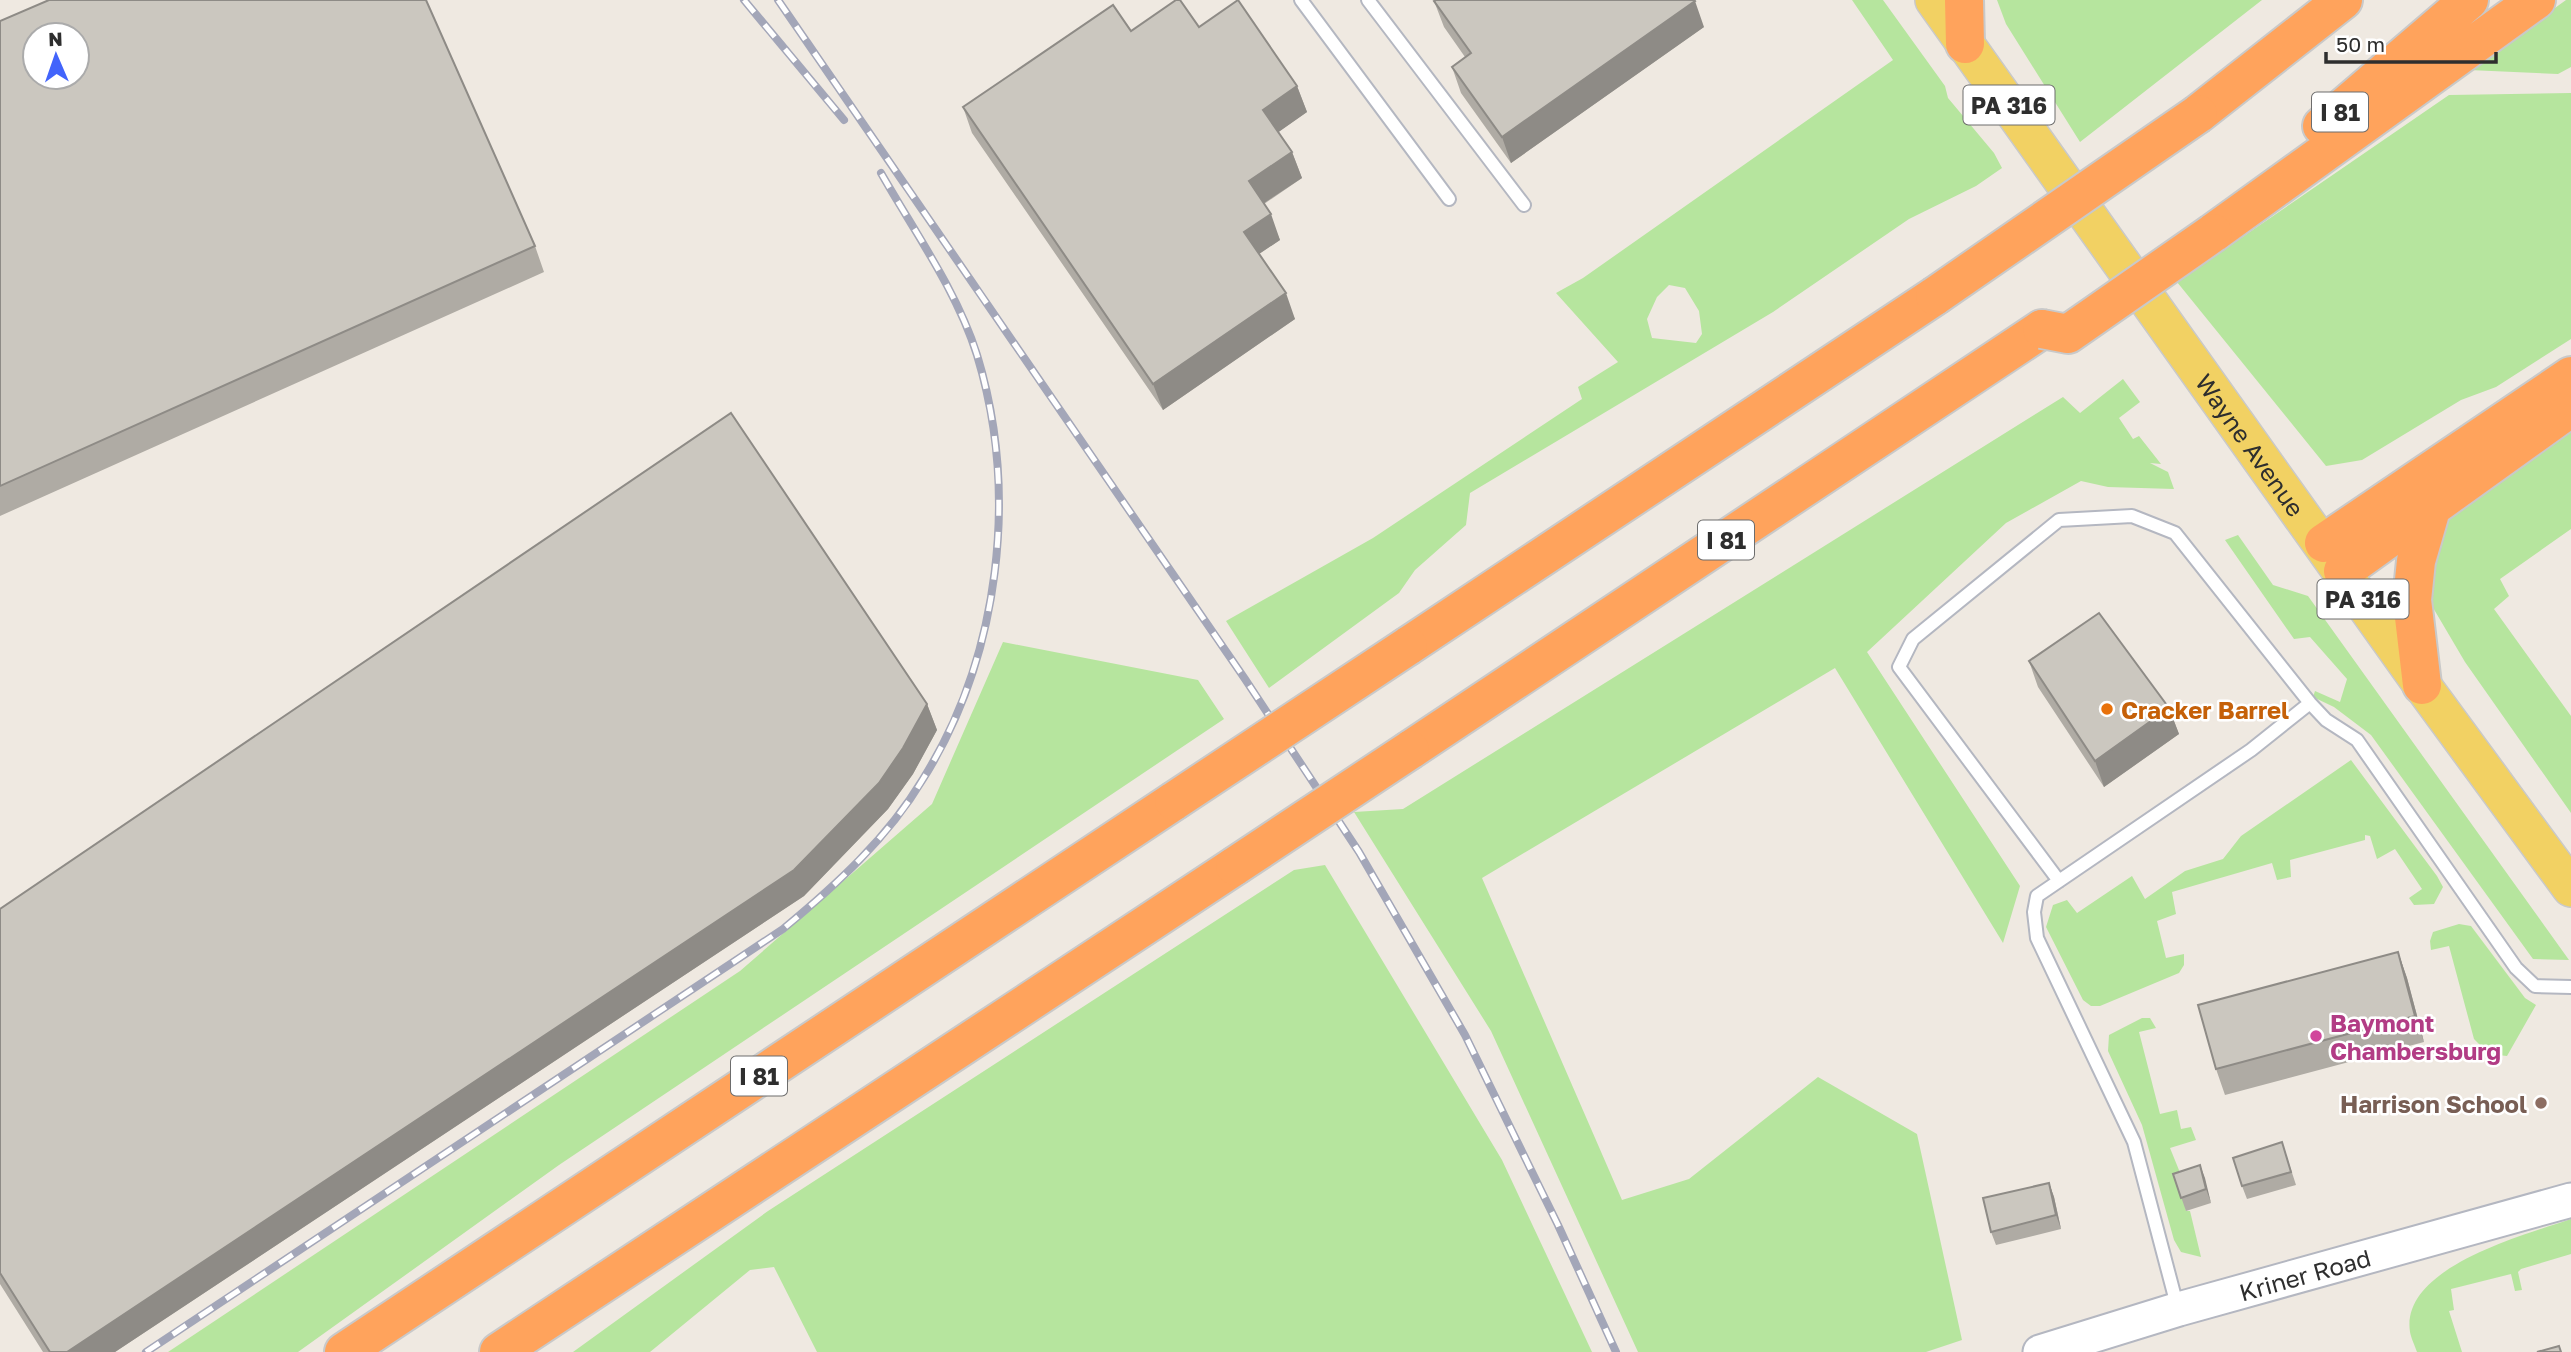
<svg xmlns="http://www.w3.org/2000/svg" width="2571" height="1352" viewBox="0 0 2571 1352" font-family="'Golos Text',sans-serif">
<rect width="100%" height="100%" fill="#efe9e1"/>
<path fill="#b6e59e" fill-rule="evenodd" d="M 1852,0 L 1883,0 L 1945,86 L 1948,98 L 1994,153 L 2002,168 L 1976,186 L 1909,219 L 1773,312 L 1470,493 L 1466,525 L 1415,570 L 1399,593 L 1269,688 L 1226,621 L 1373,538 L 1582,399 L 1578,387 L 1618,362 L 1556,293 L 1583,278 L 1893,60 ZM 1669,285 L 1685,288 L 1699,311 L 1702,334 L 1696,343 L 1652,338 L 1647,319 L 1657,297 Z
M 1997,0 L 2262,0 L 2080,142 L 2006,24 Z
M 2566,0 L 2571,0 L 2571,67 L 2558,74 L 2469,70 Z
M 2571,93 L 2571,339 L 2496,387 L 2461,400 L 2362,460 L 2326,466 L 2177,282 L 2449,95 Z
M 2123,379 L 2140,402 L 2119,418 L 2133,439 L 2139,436 L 2161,464 L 2150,463 L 2168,472 L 2174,489 L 2108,487 L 2081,481 L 2006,523 L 1867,652 L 2020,886 L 2003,943 L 1835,668 L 1482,878 L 1622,1200 L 1689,1179 L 1818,1077 L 1917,1134 L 1962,1340 L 1926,1352 L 1638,1352 L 1491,1031 L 1354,812 L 1403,809 L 2063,397 L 2080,413 Z
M 2571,421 L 2571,529 L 2500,579 L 2509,596 L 2494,609 L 2571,716 L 2571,813 L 2465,662 L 2432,606 L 2424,565 L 2444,508 Z
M 2238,535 L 2273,585 L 2308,596 L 2569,960 L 2533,959 L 2371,735 L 2334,707 L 2313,697 L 2315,691 L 2340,702 L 2347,679 L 2310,637 L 2294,639 L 2225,540 Z
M 1003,642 L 1198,680 L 1224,719 L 559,1165 L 298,1352 L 168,1352 L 740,971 L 932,804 Z
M 2351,760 L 2437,876 L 2443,887 L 2434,904 L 2414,905 L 2409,898 L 2422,889 L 2395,849 L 2377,859 L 2370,836 L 2365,835 L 2365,840 L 2290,860 L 2291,877 L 2277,880 L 2272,863 L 2172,892 L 2176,914 L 2157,921 L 2166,958 L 2184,954 L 2184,965 L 2179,973 L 2100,1006 L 2091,1006 L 2083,1000 L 2046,927 L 2053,905 L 2067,900 L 2077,913 L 2132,876 L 2145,899 L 2185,871 L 2223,859 L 2241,836 Z
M 1325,865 L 1502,1160 L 1592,1352 L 817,1352 L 774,1267 L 750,1270 L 650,1352 L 573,1352 L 768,1211 L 1294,870 Z
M 2459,924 L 2471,926 L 2525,998 L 2536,1005 L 2507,1056 L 2489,1054 L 2474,1039 L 2449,946 L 2431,950 L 2430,941 L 2433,932 Z
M 2142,1018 L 2150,1018 L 2156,1028 L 2139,1032 L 2160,1114 L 2177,1110 L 2181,1129 L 2191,1127 L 2196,1140 L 2170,1148 L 2183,1180 L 2186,1211 L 2190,1211 L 2201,1257 L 2181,1252 L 2174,1240 L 2142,1125 L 2108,1051 L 2109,1035 Z
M 2571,1219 L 2571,1254 L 2521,1269 L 2518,1272 L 2522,1290 L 2515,1291 L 2511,1274 L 2451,1289 L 2454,1310 L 2449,1311 L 2462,1352 L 2417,1352 C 2415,1346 2411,1338 2410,1332 C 2400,1267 2525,1235 2571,1219 Z"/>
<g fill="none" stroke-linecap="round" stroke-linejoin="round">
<defs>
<path id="lane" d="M 1301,0 L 1449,199
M 1368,0 L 1524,205
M 2059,881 L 1899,667 L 1913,639 L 2059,520 L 2132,516 L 2175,533 L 2310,703 L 2326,720 L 2357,740 L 2516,968 L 2535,986 L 2571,987
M 2178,1309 L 2134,1142 L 2037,938 L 2034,912 L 2037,896 L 2251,750 L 2310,703"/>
<g id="secondary">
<path id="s1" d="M 2040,1352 L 2179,1309 L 2571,1200"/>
</g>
<g id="primary">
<path id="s2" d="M 1934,0 L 2422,685 L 2571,888"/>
</g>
<path id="highway" d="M 1964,0 L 1965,44
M 2198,114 L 2343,0
M 2322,126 L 2469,0
M 2213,233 L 2536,0
M 2324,543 L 2571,376
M 2343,571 L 2563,413
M 1408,646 L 1935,296
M 2422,685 L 2412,600 L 2416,561 L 2432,506
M 1410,750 L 2042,329
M 344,1352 L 1174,801
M 499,1352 L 1235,866"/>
</defs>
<use href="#lane" stroke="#b4b7c1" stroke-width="16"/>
<use href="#secondary" stroke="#b4b7c1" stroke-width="37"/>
<use href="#primary" stroke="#c9c9c9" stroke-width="40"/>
<use href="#highway" stroke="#c9c9c9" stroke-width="42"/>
<use href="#lane" stroke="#fff" stroke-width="12"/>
<use href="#secondary" stroke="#fff" stroke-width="33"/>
<use href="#primary" stroke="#f2d163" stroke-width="37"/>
<use href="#highway" stroke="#ffa35c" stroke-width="38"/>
<defs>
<path id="rail" d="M 744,0 L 844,120
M 778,0 L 1245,679 L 1359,852 L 1465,1035 L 1558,1225 L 1616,1352
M 146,1352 L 783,929 C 836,885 887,839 923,779 C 1000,656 1019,493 977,355 C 957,291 914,231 881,173"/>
</defs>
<use href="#rail" stroke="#a3a6b8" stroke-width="8"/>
<use href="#rail" stroke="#fff" stroke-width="5" stroke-dasharray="16" stroke-linecap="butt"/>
<defs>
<path id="highway-bridge" d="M 1935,296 L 2198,114
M 2042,329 L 2068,334 L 2213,233
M 1174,801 L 1408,646
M 1235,866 L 1410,750"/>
</defs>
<use href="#highway-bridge" stroke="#c9c9c9" stroke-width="42" stroke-linecap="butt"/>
<use href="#highway-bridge" stroke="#ffa35c" stroke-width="38"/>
</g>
<path fill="#afaba4" d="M 1434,1 L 1704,27 L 1511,163 L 1461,93 L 1452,67 L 1465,57 L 1444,27 Z
M 0,21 L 535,246 L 544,272 L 0,516 Z
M 1131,31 L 1297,86 L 1307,112 L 1278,132 L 1292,152 L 1302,178 L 1264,204 L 1280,240 L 1259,254 L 1295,319 L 1163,410 L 972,133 L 963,107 Z
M 2029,661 L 2169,708 L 2179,734 L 2104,787 L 2038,687 Z
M 927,704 L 937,730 L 913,774 L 888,809 L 804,896 L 115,1352 L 43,1352 L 0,1284 L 0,909 Z
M 2398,952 L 2407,978 L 2424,1042 L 2225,1095 L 2216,1069 Z
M 2282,1142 L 2296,1185 L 2247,1199 L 2242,1186 Z
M 2200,1165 L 2211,1203 L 2186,1211 L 2173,1174 Z
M 2049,1183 L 2054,1197 L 2061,1229 L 1996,1245 L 1991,1232 Z"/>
<path fill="#8e8b86" d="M 1695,1 L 1704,27 L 1511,163 L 1502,137 Z
M 1297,86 L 1307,112 L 1273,136 L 1263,110 Z
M 1292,152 L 1302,178 L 1258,207 L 1249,181 Z
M 1271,214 L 1280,240 L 1253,258 L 1244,232 Z
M 1286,293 L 1295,319 L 1163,410 L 1153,384 Z
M 927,704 L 937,730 L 913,774 L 888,809 L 804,896 L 115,1352 L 67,1352 Z
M 2169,708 L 2179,734 L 2104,787 L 2095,761 Z
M 2398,952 L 2407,978 L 2424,1042 L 2415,1016 Z
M 2200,1165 L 2205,1178 L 2211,1203 L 2206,1189 Z
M 2049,1183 L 2054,1197 L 2061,1229 L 2056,1215 Z"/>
<path fill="#cbc7bf" stroke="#8e8b86" stroke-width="2" fill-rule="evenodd" d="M 49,0 L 426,0 L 535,246 L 0,486 L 0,21 ZM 35,35 L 77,35 L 77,77 L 35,77 Z
M 1176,0 L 1180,0 L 1199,27 L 1238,0 L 1297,86 L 1263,110 L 1292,152 L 1249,181 L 1271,214 L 1244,232 L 1286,293 L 1153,384 L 963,107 L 1113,5 L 1131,31 Z
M 1436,0 L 1694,0 L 1695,1 L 1502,137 L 1452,67 L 1471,53 L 1434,1 Z
M 731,413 L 927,704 L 903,748 L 879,783 L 794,870 L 67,1352 L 50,1352 L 0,1273 L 0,909 Z
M 2099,613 L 2169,708 L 2095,761 L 2029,661 Z
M 2398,952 L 2415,1016 L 2216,1069 L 2198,1005 Z
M 2282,1142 L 2291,1172 L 2242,1186 L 2233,1158 Z
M 2200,1165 L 2206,1189 L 2181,1198 L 2173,1174 Z
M 2049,1183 L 2056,1215 L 1991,1232 L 1983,1198 Z
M 2559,1346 L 2561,1352 L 2537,1352 Z"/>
<circle fill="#e8710a" stroke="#fff" stroke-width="2.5" cx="2107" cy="709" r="7"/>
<circle fill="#d1479c" stroke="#fff" stroke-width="2.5" cx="2316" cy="1036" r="7"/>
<circle fill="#8d6e63" stroke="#fff" stroke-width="2.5" cx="2541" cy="1103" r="7"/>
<g text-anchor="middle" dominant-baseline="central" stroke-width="5" stroke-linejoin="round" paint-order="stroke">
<g fill="#fff" stroke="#6d6d6d" stroke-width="2">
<rect x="1963.5" y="85.5" width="91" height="39" rx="5"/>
<rect x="2312" y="92.5" width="56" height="39" rx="5"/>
<rect x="1698" y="520.5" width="56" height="39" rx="5"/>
<rect x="2317.5" y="579.5" width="91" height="39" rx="5"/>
<rect x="731" y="1056.5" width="56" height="39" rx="5"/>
</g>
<g font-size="23" font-weight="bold" fill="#2e2e2e">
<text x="2009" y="105">PA 316</text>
<text x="2340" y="112">I 81</text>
<text x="1726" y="540">I 81</text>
<text x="2363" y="599">PA 316</text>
<text x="759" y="1076">I 81</text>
</g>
<g font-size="24" fill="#2e2e2e" stroke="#fff">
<text stroke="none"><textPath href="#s2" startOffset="546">Wayne Avenue</textPath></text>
<text stroke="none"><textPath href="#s1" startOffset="276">Kriner Road</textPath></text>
</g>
<g font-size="24" font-weight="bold" fill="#c56008" stroke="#fff" text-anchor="start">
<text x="2121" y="709">Cracker Barrel</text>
</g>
<g font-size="24" font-weight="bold" fill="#b23c85" stroke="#fff" text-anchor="start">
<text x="2330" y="1022">Baymont<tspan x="2330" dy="28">Chambersburg</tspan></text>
</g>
<g font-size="24" font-weight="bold" fill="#785e54" stroke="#fff" text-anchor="end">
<text x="2527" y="1103">Harrison School</text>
</g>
</g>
<g transform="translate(56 56) rotate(358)"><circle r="33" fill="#ffffff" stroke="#ababab" stroke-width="2"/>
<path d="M0-5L12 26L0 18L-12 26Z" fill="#4264fb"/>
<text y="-10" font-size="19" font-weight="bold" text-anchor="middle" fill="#2e2e2e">N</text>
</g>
<path d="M2326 52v10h170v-10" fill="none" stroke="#2e2e2e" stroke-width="3.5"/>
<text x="2336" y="52" font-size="21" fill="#2e2e2e" stroke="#ffffff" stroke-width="5" paint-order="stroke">50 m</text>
</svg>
